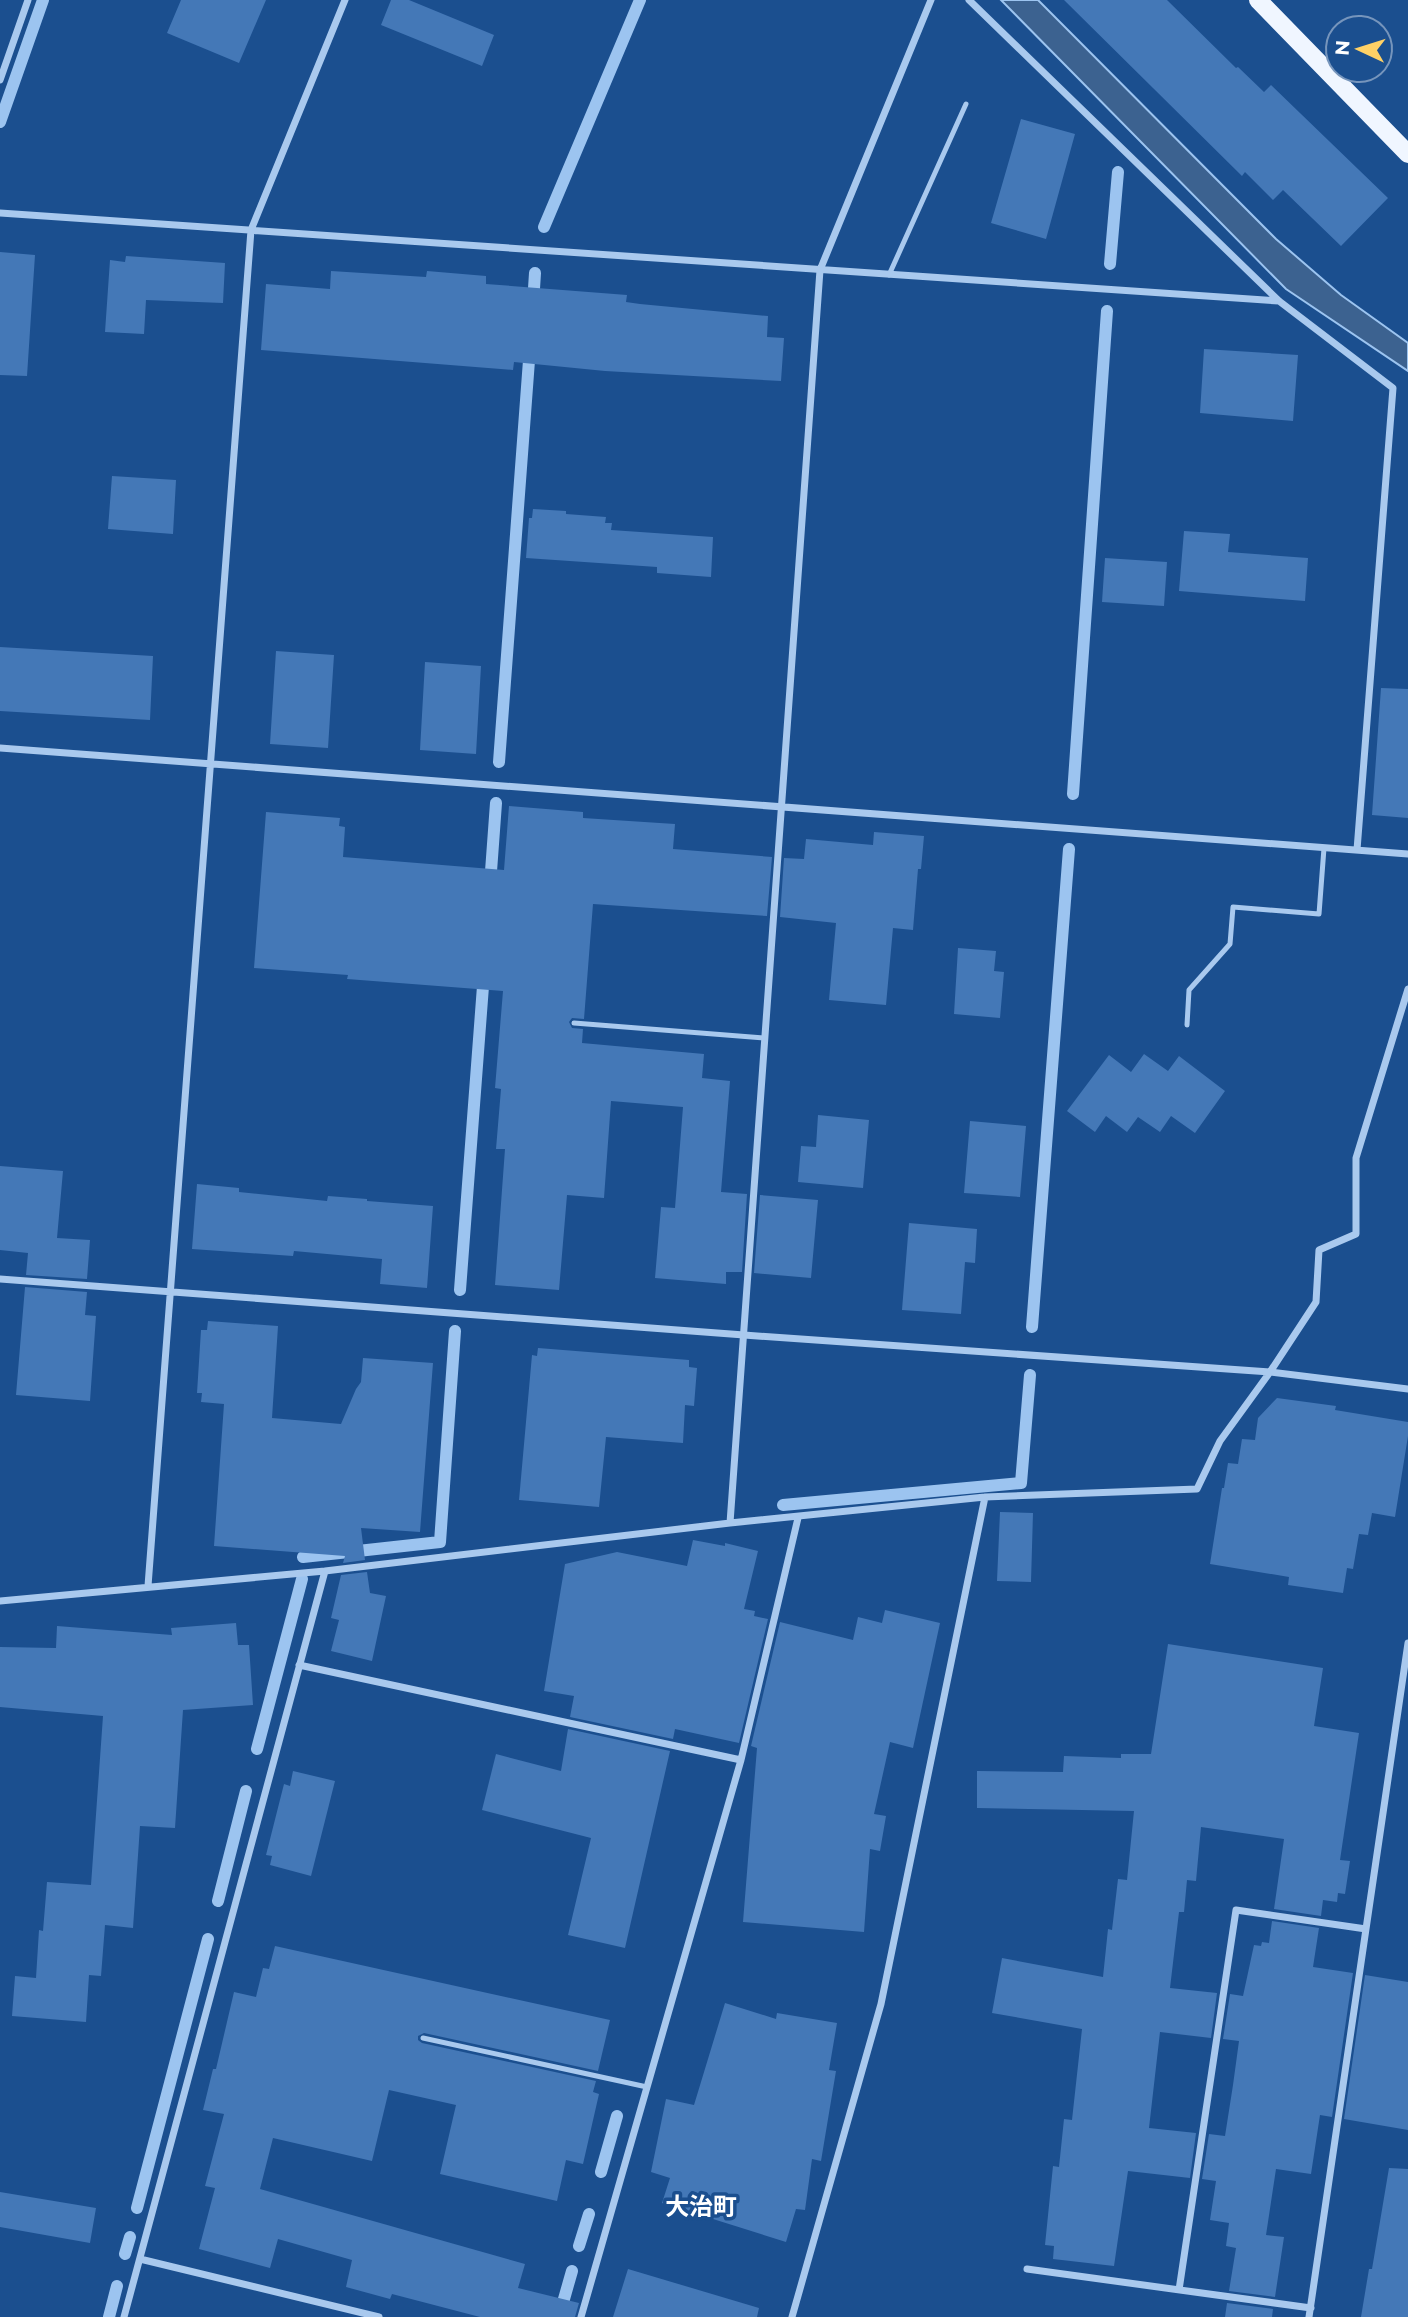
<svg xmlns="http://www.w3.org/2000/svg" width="1408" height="2317" viewBox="0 0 1408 2317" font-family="Montserrat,'Noto Sans JP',sans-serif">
<rect width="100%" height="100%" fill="#1b4f8f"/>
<path fill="#3c6290" stroke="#9cc4f0" stroke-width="2" d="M 1001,0 L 1038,0 L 1276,239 L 1341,295 L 1408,343 L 1408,371 L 1286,289 Z"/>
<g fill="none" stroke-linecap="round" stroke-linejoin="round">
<path stroke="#9cc4f0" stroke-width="12" d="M 0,122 L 43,0
M 544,227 L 640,0
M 1110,264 L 1118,172
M 533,304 L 535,273
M 499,762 L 530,347
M 1073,794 L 1107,311
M 490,885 L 496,803
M 460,1290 L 484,973
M 1032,1327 L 1069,849
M 783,1505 L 1021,1483 L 1030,1375
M 303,1557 L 440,1542 L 455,1331
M 257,1749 L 302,1579
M 218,1901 L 246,1791
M 601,2172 L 617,2116
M 137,2208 L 208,1939
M 579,2246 L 589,2214
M 125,2254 L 130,2237
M 560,2313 L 572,2271
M 109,2317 L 117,2286"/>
</g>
<path fill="#4478b7" d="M 181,0 L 266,0 L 239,63 L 167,33 Z
M 391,0 L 409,0 L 494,35 L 482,66 L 381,25 Z
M 1064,0 L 1167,0 L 1236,68 L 1238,67 L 1264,92 L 1271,85 L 1388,198 L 1341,246 L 1283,190 L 1273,200 L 1245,172 L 1242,176 Z
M 1021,119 L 1075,134 L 1046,239 L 991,223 Z
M 0,252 L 35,255 L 27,376 L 0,375 Z
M 126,256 L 225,263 L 223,303 L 146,300 L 144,334 L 105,332 L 110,260 L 125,262 Z
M 331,271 L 426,277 L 427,271 L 486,276 L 486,284 L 627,295 L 626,302 L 640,304 L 768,316 L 767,337 L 784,338 L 781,381 L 605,371 L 514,362 L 513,370 L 261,350 L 266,284 L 330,289 Z
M 1204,349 L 1298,355 L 1293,421 L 1200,413 Z
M 112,476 L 176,480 L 173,534 L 108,529 Z
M 533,509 L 566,511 L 566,514 L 606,517 L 605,523 L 612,523 L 611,530 L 713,537 L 711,577 L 657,573 L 657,567 L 526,558 L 529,518 L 532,518 Z
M 1184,531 L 1230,534 L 1228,552 L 1308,558 L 1305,601 L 1179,591 Z
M 1105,558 L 1167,562 L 1164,606 L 1102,602 Z
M 0,647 L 153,656 L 150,720 L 0,711 Z
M 276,651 L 334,655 L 328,748 L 270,744 Z
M 425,662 L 481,666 L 476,754 L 420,750 Z
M 1381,688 L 1408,689 L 1408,818 L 1372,815 Z
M 509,806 L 583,812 L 583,818 L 675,824 L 673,849 L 772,857 L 767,916 L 593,904 L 584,1019 L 572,1018 L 569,1022 L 572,1028 L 583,1029 L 582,1043 L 704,1054 L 702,1078 L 730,1081 L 721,1192 L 747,1194 L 742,1272 L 726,1272 L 726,1284 L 655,1278 L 661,1207 L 675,1208 L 683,1107 L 611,1101 L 604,1198 L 567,1195 L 559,1290 L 495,1285 L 505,1149 L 496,1149 L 501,1089 L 495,1088 L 503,991 L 347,979 L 348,975 L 254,968 L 266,812 L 340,818 L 339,826 L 345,827 L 343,857 L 504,870 Z
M 874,832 L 924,836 L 921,869 L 918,869 L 913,930 L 893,928 L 886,1005 L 829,1000 L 836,923 L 780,917 L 784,858 L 804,859 L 806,839 L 873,845 Z
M 958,948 L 996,951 L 994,971 L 1004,972 L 1000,1018 L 954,1014 Z
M 1144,1054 L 1168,1071 L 1179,1056 L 1225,1091 L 1195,1133 L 1171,1116 L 1160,1132 L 1138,1117 L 1127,1132 L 1106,1116 L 1095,1132 L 1067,1111 L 1109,1055 L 1131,1072 Z
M 818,1115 L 869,1120 L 863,1188 L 798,1182 L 801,1146 L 816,1147 Z
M 970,1121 L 1026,1126 L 1020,1197 L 964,1193 Z
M 0,1166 L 63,1171 L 57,1238 L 90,1240 L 87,1279 L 26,1275 L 28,1253 L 0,1250 Z
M 197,1184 L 239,1188 L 239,1192 L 327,1201 L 328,1196 L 367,1199 L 367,1201 L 433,1206 L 427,1288 L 380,1284 L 382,1259 L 294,1251 L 293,1256 L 192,1249 Z
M 760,1195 L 818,1200 L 811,1278 L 754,1273 Z
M 909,1223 L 977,1229 L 975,1263 L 965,1262 L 961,1314 L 902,1310 Z
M 25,1287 L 87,1292 L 85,1315 L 96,1316 L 90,1401 L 16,1395 Z
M 208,1321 L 278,1326 L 272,1418 L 341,1424 L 356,1389 L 361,1382 L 363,1358 L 433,1363 L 420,1532 L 361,1528 L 365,1560 L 343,1563 L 345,1556 L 214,1546 L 224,1404 L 201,1402 L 202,1393 L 197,1393 L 201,1330 L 207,1330 Z
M 538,1348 L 689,1360 L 689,1367 L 697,1368 L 694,1406 L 685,1405 L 683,1443 L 606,1437 L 599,1507 L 519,1500 L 532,1355 L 537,1356 Z
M 1277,1398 L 1336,1406 L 1335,1410 L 1408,1422 L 1408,1436 L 1395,1517 L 1372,1513 L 1368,1535 L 1359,1534 L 1353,1569 L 1347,1568 L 1343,1593 L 1288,1585 L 1289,1577 L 1210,1564 L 1222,1488 L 1224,1488 L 1228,1463 L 1238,1464 L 1242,1439 L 1255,1440 L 1258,1418 Z
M 1000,1512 L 1033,1513 L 1031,1582 L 997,1581 Z
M 693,1540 L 725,1546 L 725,1543 L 758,1551 L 744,1609 L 755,1611 L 754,1616 L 768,1619 L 739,1743 L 675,1729 L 673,1739 L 570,1717 L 574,1696 L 544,1691 L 565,1564 L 617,1552 L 687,1566 Z
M 367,1572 L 370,1593 L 386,1596 L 372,1661 L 331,1651 L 339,1620 L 331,1618 L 341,1575 Z
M 885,1610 L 940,1623 L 913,1748 L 890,1742 L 874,1814 L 886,1816 L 880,1851 L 870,1849 L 864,1932 L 743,1922 L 757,1748 L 751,1746 L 780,1622 L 853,1640 L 858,1617 L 882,1623 Z
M 236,1623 L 238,1645 L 249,1645 L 253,1705 L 183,1710 L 175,1828 L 140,1826 L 133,1928 L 105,1925 L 101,1976 L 89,1975 L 86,2022 L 12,2016 L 15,1976 L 36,1978 L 39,1930 L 43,1931 L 47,1882 L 91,1885 L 103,1716 L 0,1707 L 0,1647 L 56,1648 L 57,1626 L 172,1635 L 171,1628 Z
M 1168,1644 L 1323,1668 L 1314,1726 L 1359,1733 L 1340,1860 L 1350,1861 L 1345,1894 L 1338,1893 L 1337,1902 L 1323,1900 L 1321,1916 L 1274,1909 L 1284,1839 L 1201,1827 L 1196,1881 L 1187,1880 L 1184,1912 L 1179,1912 L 1170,1988 L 1217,1993 L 1211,2038 L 1160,2032 L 1149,2128 L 1196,2133 L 1190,2178 L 1128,2171 L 1114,2266 L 1053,2259 L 1054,2246 L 1045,2245 L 1053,2166 L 1059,2167 L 1064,2119 L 1072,2120 L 1082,2029 L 992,2013 L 1002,1958 L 1103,1977 L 1108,1929 L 1112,1930 L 1118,1879 L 1127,1880 L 1134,1811 L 977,1808 L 977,1771 L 1063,1772 L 1064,1756 L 1121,1758 L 1121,1754 L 1151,1754 Z
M 568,1729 L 670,1751 L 625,1948 L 568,1935 L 591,1838 L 482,1810 L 496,1754 L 561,1771 Z
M 293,1771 L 335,1781 L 311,1876 L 270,1865 L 272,1856 L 266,1855 L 284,1784 L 290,1786 Z
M 1272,1921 L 1319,1928 L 1313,1967 L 1353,1973 L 1332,2117 L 1320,2115 L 1311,2174 L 1276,2169 L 1266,2235 L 1284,2237 L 1275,2297 L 1229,2291 L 1236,2248 L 1226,2246 L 1229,2223 L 1210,2220 L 1216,2181 L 1202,2179 L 1209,2134 L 1225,2136 L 1233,2085 L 1239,2041 L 1223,2039 L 1230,1994 L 1243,1996 L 1254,1945 L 1261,1946 L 1262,1942 L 1269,1943 Z
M 275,1946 L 610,2020 L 598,2071 L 424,2033 L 418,2036 L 418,2040 L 422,2043 L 596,2081 L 593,2092 L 599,2094 L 583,2164 L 566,2160 L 557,2201 L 440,2174 L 456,2105 L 389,2090 L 372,2161 L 273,2138 L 260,2189 L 525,2264 L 518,2288 L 579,2303 L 575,2317 L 480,2317 L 392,2294 L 390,2299 L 346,2287 L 352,2260 L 278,2239 L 270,2268 L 199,2249 L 215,2188 L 205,2186 L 224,2114 L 203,2110 L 213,2069 L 216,2069 L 234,1992 L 256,1997 L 263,1968 L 269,1969 Z
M 1365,1975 L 1408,1982 L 1408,2130 L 1344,2119 Z
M 725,2003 L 776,2019 L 777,2013 L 837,2023 L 829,2070 L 836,2071 L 821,2161 L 812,2159 L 805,2210 L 796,2209 L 786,2242 L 662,2203 L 670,2178 L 651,2172 L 666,2099 L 694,2105 Z
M 1389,2168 L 1408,2169 L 1408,2317 L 1361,2317 L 1369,2269 L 1372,2269 Z
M 0,2192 L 96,2208 L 90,2243 L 0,2227 Z
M 628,2269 L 759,2308 L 757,2317 L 613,2317 Z
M 1227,2303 L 1273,2309 L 1272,2317 L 1225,2317 Z"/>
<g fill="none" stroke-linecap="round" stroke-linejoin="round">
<path stroke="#a9c9ee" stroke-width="5" d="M 889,275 L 966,104
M 574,1023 L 765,1038
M 1187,1025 L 1189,990 L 1230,944 L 1233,907 L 1319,914 L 1324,848
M 423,2038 L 647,2087"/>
<path stroke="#a9c9ee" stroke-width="7" d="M 969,0 L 1279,301 L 1393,388 L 1357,850
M 0,80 L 28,0
M 0,213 L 1279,301
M 0,748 L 1408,854
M 0,1279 L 744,1335 L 1270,1372 L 1408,1389
M 730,1523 L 820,270 L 931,0
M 148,1586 L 251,230 L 345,0
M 0,1601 L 325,1571 L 730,1523 L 985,1497 L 1197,1489 L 1220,1441 L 1270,1372 L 1316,1302 L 1319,1250 L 1356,1234 L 1356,1158 L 1408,989
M 299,1665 L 741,1760
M 140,2259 L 379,2317
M 1027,2269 L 1311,2308
M 1179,2290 L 1236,1910 L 1366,1929
M 124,2317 L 325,1571
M 581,2317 L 741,1760 L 798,1518
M 792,2317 L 881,2004 L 985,1497
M 1309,2317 L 1408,1643"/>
<path stroke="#f0f6ff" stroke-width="18" d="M 1258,0 L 1408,154"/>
</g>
<g text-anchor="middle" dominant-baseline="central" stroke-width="7" stroke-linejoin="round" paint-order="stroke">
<g font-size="24" font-weight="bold" fill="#fff" stroke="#1b4f8f">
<text x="701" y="2206">大治町</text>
</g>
</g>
<g transform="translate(1359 49) rotate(274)"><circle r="33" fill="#1b4f8f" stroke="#7695bc" stroke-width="2"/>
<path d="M0-5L12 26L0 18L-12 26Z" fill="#ffd166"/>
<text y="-10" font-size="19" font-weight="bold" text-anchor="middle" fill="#ffffff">N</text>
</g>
</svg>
